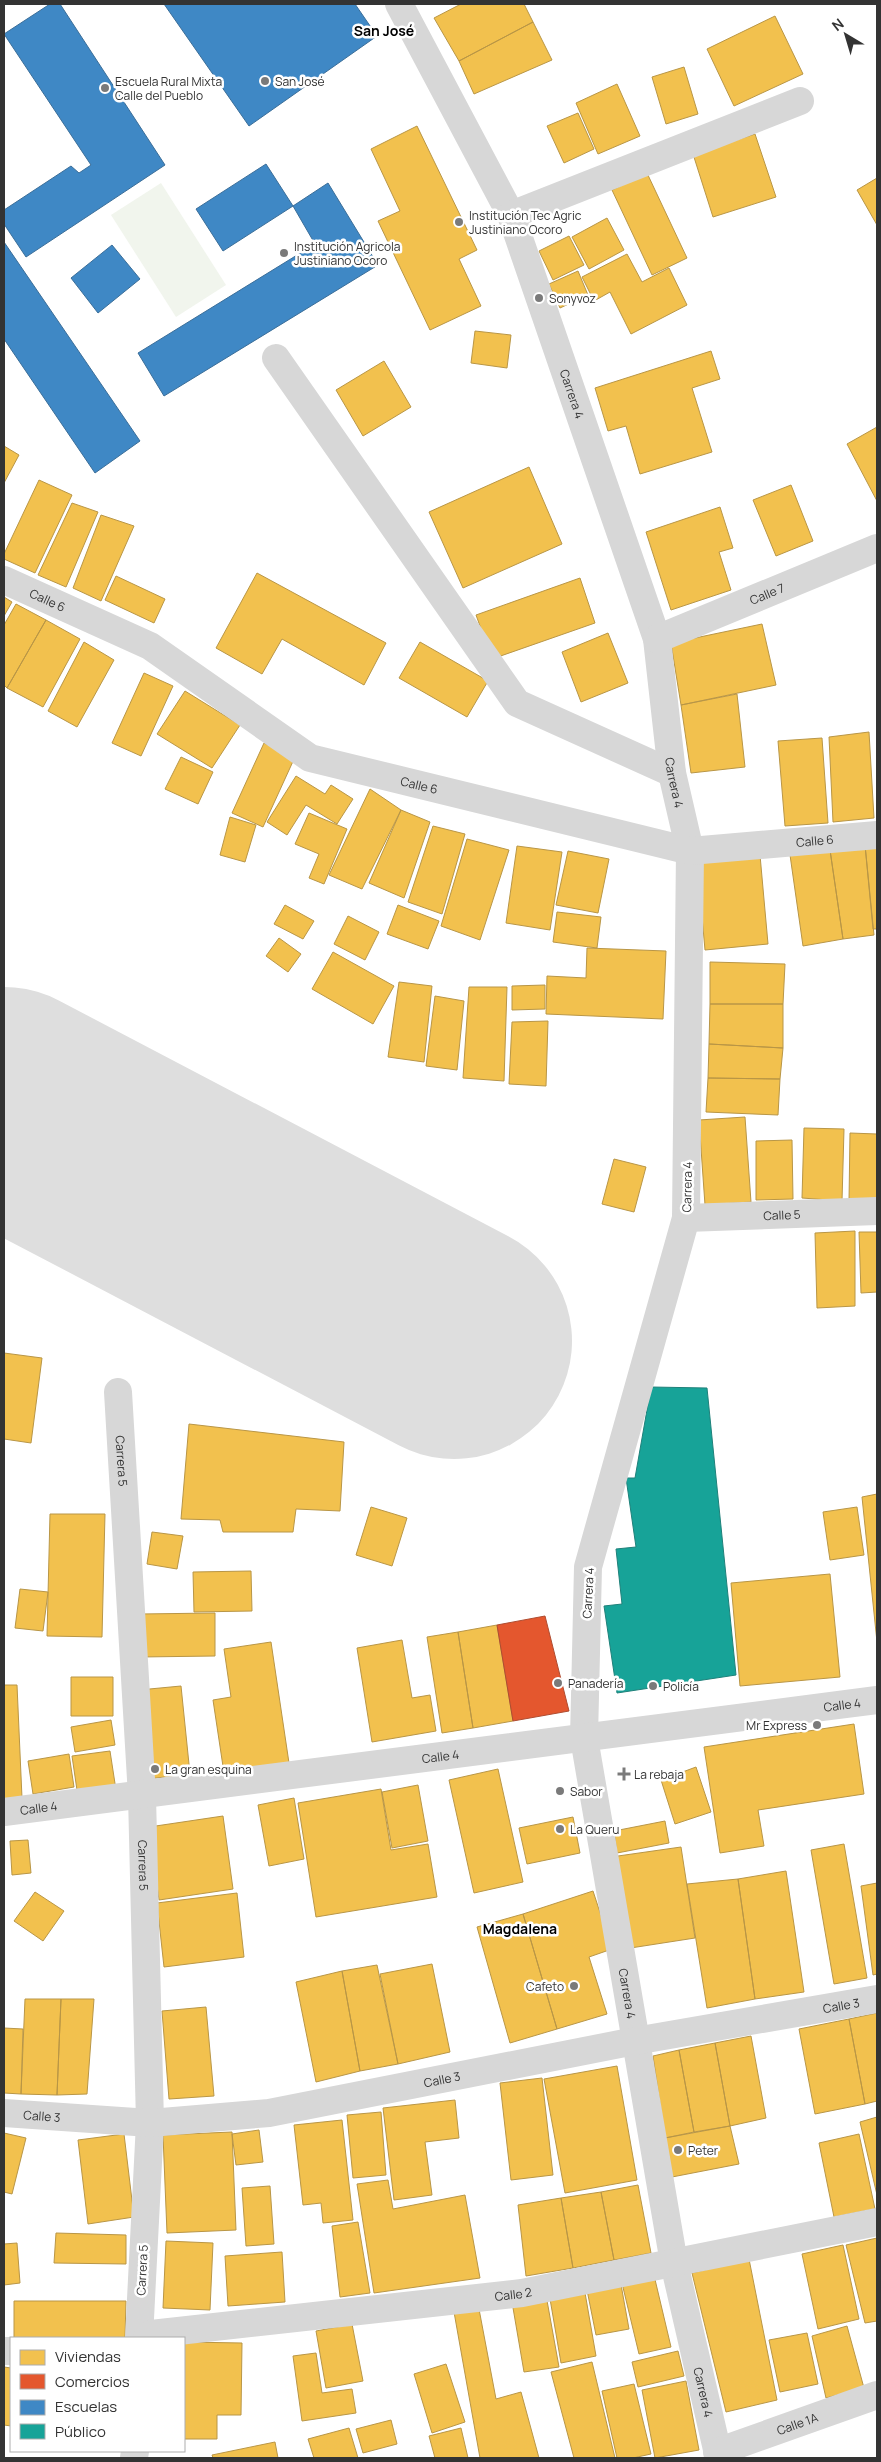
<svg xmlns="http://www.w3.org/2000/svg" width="881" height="2462" viewBox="0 0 881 2462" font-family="Manrope,sans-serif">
<rect width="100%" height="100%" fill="#fff"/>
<path fill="#f1f5ed" d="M 161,183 L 226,285 L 176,317 L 111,215 Z"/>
<path fill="#f2c14e" stroke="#b99646" d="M 461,4 L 524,4 L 533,22 L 459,61 L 434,18 Z
M 775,16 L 803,74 L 734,106 L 707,49 Z
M 533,22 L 552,60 L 474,94 L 459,61 Z
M 684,67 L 698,114 L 666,124 L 652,77 Z
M 617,84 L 640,136 L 598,154 L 576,103 Z
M 578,113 L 594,149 L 564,163 L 547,126 Z
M 417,126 L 477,250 L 459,259 L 481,306 L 430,330 L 378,221 L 400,211 L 371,149 Z
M 755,134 L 776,197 L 713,217 L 693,154 Z
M 647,173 L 687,258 L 652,275 L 612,190 Z
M 877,178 L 877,225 L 857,190 Z
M 607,218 L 624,250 L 589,269 L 572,237 Z
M 569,236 L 584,265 L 553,280 L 539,251 Z
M 627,254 L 642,282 L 669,268 L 687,305 L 631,334 L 610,292 L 594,301 L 582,277 Z
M 578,271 L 588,295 L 560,308 L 549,284 Z
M 475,331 L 511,335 L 507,368 L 471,363 Z
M 711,351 L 720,379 L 692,388 L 712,452 L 640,474 L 626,426 L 608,431 L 595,388 Z
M 384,361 L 411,407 L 363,436 L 336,390 Z
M 877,427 L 877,501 L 847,444 Z
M 4,446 L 19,455 L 4,483 Z
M 529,467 L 562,544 L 463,588 L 429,512 Z
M 39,480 L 72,495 L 35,573 L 4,559 L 4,554 Z
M 791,485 L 813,541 L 776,556 L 753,500 Z
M 72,503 L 98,512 L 66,587 L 38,575 Z
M 720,507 L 733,548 L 719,552 L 731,590 L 671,610 L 646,532 Z
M 101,515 L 134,526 L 101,601 L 73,588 Z
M 257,573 L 386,643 L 364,685 L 282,639 L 262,674 L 216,648 Z
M 116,576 L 165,599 L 154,623 L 105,600 Z
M 580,578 L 595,623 L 492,659 L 476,615 Z
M 4,597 L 12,602 L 4,616 Z
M 16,604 L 46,620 L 7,688 L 4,685 L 4,625 Z
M 46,620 L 80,639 L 43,707 L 7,688 Z
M 762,624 L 776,685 L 681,705 L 671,643 Z
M 608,633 L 628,683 L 581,702 L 562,652 Z
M 84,642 L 114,660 L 77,727 L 48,711 Z
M 420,642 L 488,681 L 467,717 L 399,678 Z
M 144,673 L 173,686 L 141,756 L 112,743 Z
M 185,691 L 240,725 L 212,768 L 157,734 Z
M 737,694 L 745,767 L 691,773 L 681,705 Z
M 869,732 L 874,818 L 833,822 L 829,737 Z
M 822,738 L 828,823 L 785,826 L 778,741 Z
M 264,743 L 295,757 L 263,827 L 232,813 Z
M 181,757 L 213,772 L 198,804 L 165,789 Z
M 296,776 L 325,794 L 331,785 L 353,799 L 337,824 L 306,805 L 287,835 L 267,822 Z
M 370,789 L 401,810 L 362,889 L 329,875 Z
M 401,810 L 430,822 L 404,898 L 369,883 Z
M 309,813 L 347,829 L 324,884 L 309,878 L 319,854 L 295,844 Z
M 230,817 L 256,825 L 245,862 L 220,855 Z
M 433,826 L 465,834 L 442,914 L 408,902 Z
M 467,839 L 509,850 L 480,940 L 441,926 Z
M 877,844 L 877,929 L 873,929 L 865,845 Z
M 865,845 L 874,935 L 843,939 L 830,850 Z
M 517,846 L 562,852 L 550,930 L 506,923 Z
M 830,850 L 843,939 L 803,946 L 790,855 Z
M 568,851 L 609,859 L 598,913 L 556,905 Z
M 760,855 L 768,944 L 705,950 L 697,861 Z
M 285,905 L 314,921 L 303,939 L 274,924 Z
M 398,905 L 439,921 L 428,949 L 387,934 Z
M 557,912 L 601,917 L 597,948 L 553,942 Z
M 348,916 L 379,932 L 365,960 L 334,944 Z
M 279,938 L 301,954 L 288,972 L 266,956 Z
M 587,948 L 666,951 L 663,1019 L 546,1014 L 547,976 L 586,978 Z
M 333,952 L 394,986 L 373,1024 L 312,989 Z
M 710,962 L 785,964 L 783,1004 L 710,1004 Z
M 399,982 L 432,986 L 424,1062 L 388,1057 Z
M 545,985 L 545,1009 L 512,1010 L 512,986 Z
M 469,987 L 507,987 L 504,1081 L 463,1078 Z
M 435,996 L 464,1001 L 457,1070 L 426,1066 Z
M 710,1004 L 783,1004 L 783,1048 L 709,1044 Z
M 548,1021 L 546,1086 L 509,1084 L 512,1022 Z
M 709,1044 L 783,1048 L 780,1079 L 708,1078 Z
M 708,1078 L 780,1079 L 778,1115 L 706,1112 Z
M 745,1117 L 751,1202 L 705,1205 L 699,1120 Z
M 804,1128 L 844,1129 L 842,1201 L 802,1198 Z
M 850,1133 L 877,1134 L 877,1201 L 849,1201 Z
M 792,1140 L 793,1199 L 756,1200 L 756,1141 Z
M 614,1159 L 646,1167 L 634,1212 L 602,1204 Z
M 855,1231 L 855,1306 L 817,1308 L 815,1233 Z
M 859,1232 L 877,1232 L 877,1292 L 861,1293 Z
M 4,1353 L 42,1358 L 31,1443 L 4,1439 Z
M 189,1424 L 344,1442 L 340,1511 L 296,1509 L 293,1532 L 223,1532 L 220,1520 L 181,1519 Z
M 877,1494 L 877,1642 L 862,1497 Z
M 371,1507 L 407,1518 L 392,1566 L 356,1555 Z
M 857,1507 L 864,1555 L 830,1560 L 823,1512 Z
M 50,1514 L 105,1514 L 102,1637 L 47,1636 Z
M 152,1532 L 183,1536 L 177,1569 L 147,1564 Z
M 251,1571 L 252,1611 L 194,1612 L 193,1572 Z
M 830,1574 L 840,1677 L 740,1686 L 731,1583 Z
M 20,1589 L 48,1592 L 43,1631 L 15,1628 Z
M 215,1613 L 215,1656 L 140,1657 L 140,1614 Z
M 497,1625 L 513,1721 L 473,1728 L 458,1632 Z
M 458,1632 L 473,1728 L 442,1733 L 427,1637 Z
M 402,1640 L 412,1698 L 430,1695 L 436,1731 L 372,1742 L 357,1648 Z
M 271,1642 L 289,1763 L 224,1773 L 213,1700 L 231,1697 L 224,1649 Z
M 71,1677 L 113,1677 L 113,1716 L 71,1716 Z
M 4,1685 L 17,1685 L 22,1798 L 4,1799 Z
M 181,1686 L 190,1774 L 148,1779 L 139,1690 Z
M 111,1720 L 115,1745 L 75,1752 L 71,1727 Z
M 854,1724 L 864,1794 L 758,1810 L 764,1846 L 720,1853 L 704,1747 Z
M 110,1751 L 116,1790 L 78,1797 L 72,1756 Z
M 69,1754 L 74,1787 L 33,1794 L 28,1761 Z
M 696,1767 L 711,1812 L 675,1824 L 661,1780 Z
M 498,1769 L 523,1882 L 474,1893 L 449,1780 Z
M 418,1785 L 428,1841 L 392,1848 L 382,1792 Z
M 381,1789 L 391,1850 L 428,1844 L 437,1897 L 316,1917 L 298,1803 Z
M 294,1798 L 304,1859 L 269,1866 L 258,1805 Z
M 223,1816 L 233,1889 L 159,1900 L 149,1827 Z
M 573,1817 L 580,1853 L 527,1864 L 519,1828 Z
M 665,1821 L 669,1843 L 617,1853 L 614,1831 Z
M 28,1840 L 31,1873 L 12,1875 L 10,1841 Z
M 844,1844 L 867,1978 L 834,1984 L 811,1850 Z
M 681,1847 L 695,1938 L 624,1949 L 611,1857 Z
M 786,1871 L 804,1992 L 755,1999 L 738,1879 Z
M 738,1879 L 755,1999 L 707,2008 L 687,1884 Z
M 877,1883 L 877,1974 L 873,1975 L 861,1886 Z
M 593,1891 L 612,1949 L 589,1957 L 607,2014 L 557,2029 L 523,1914 Z
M 35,1892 L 64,1911 L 43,1941 L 14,1921 Z
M 237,1893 L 244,1957 L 164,1967 L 157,1903 Z
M 523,1914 L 557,2029 L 510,2043 L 477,1927 Z
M 432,1964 L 450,2052 L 398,2064 L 380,1974 Z
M 377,1965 L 398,2064 L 360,2071 L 342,1971 Z
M 342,1971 L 360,2071 L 316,2082 L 296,1982 Z
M 25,1999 L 61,1999 L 57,2095 L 21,2094 Z
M 61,1999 L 94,1999 L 87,2094 L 57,2095 Z
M 206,2007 L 214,2096 L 169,2099 L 162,2011 Z
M 877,2013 L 877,2101 L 865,2104 L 849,2019 Z
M 849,2019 L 865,2104 L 815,2114 L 799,2029 Z
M 4,2028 L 23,2029 L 21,2094 L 4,2093 Z
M 751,2036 L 766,2118 L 730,2126 L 715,2043 Z
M 715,2043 L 730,2126 L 694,2132 L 679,2050 Z
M 679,2050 L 694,2132 L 665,2138 L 653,2056 Z
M 617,2066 L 637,2180 L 565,2193 L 544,2079 Z
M 542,2078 L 553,2175 L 511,2180 L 500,2083 Z
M 455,2100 L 459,2138 L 425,2142 L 432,2195 L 394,2200 L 383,2108 Z
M 381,2112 L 386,2175 L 353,2178 L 347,2115 Z
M 877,2117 L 877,2195 L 860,2122 Z
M 342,2120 L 353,2220 L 323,2223 L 321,2203 L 303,2205 L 294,2125 Z
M 730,2126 L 739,2164 L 672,2177 L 665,2138 Z
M 259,2130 L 263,2162 L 236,2165 L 232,2134 Z
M 232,2132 L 236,2230 L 167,2233 L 163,2135 Z
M 4,2133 L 26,2138 L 12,2194 L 4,2192 Z
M 124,2134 L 134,2217 L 88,2224 L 78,2140 Z
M 859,2134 L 875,2209 L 834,2217 L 819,2143 Z
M 388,2180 L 393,2209 L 465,2195 L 480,2278 L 374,2293 L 357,2184 Z
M 638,2185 L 651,2253 L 614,2260 L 601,2192 Z
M 270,2186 L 274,2244 L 246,2246 L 242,2188 Z
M 601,2192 L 614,2260 L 573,2268 L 561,2198 Z
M 561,2198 L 573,2268 L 526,2276 L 518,2205 Z
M 358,2222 L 370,2293 L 340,2297 L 332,2226 Z
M 56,2233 L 126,2235 L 126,2264 L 54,2263 Z
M 877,2238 L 877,2321 L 865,2323 L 846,2245 Z
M 166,2241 L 213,2243 L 210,2310 L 163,2308 Z
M 17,2243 L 20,2283 L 4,2285 L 4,2244 Z
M 843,2245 L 859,2319 L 818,2329 L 802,2254 Z
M 282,2252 L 285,2302 L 228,2306 L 225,2256 Z
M 749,2259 L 777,2400 L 726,2412 L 692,2273 Z
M 653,2271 L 671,2347 L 639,2354 L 621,2279 Z
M 620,2279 L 629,2329 L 596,2335 L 586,2285 Z
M 584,2287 L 596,2356 L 561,2363 L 549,2293 Z
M 546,2295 L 559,2367 L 524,2372 L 512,2302 Z
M 14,2301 L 126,2301 L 125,2338 L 14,2338 Z
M 479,2309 L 496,2399 L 521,2392 L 539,2458 L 480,2458 L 454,2312 Z
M 352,2324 L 363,2381 L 326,2388 L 316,2331 Z
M 847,2326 L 864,2388 L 826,2398 L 812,2336 Z
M 807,2333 L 818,2384 L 780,2392 L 769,2340 Z
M 184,2342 L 242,2343 L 241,2415 L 217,2415 L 217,2439 L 184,2439 Z
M 678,2351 L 684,2376 L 638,2387 L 632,2362 Z
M 316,2353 L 322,2393 L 352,2389 L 356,2413 L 302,2421 L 293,2356 Z
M 592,2362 L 615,2458 L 574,2458 L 551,2372 Z
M 446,2364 L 465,2422 L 432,2433 L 414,2374 Z
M 4,2367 L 11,2368 L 11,2426 L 4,2425 Z
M 686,2381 L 699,2450 L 655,2458 L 642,2390 Z
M 634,2384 L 651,2454 L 633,2458 L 617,2458 L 602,2391 Z
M 391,2420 L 397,2444 L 363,2453 L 356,2429 Z
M 349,2428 L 358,2458 L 314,2458 L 308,2439 Z
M 461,2428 L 468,2458 L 435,2458 L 429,2436 Z
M 275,2442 L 278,2458 L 213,2458 L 212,2455 Z"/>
<path fill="#e4572e" stroke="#af4c30" d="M 545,1616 L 569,1711 L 513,1721 L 497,1625 Z"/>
<path fill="#3f88c5" stroke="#3b6e99" d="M 50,4 L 60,4 L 165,165 L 26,257 L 4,224 L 4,210 L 71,166 L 79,173 L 91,165 L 4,34 Z
M 164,4 L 355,4 L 377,36 L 249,126 Z
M 266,164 L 293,206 L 223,251 L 196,209 Z
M 328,183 L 378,265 L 164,396 L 138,353 L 315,244 L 293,206 Z
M 4,242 L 140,441 L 95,473 L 4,339 Z
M 112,245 L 140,279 L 98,313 L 71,278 Z"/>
<path fill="#17a398" stroke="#1f817a" d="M 651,1387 L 707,1388 L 736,1675 L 617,1693 L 604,1606 L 622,1604 L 616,1549 L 636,1547 L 626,1478 L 635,1478 Z"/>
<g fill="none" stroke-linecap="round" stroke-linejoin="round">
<path stroke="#dedede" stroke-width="236" d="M 4,1105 L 454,1341"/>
<g stroke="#d7d7d7" stroke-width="28">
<path id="s1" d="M 399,4 L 511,215 L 657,639 L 672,773 L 690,851 L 686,1218 L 588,1567 L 584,1738 L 674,2263 L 719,2458"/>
<path d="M 511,215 L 800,101"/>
<path d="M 276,358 L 517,703 L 672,773"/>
<path id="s2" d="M 4,580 L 150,646 L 310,758 L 690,851 L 877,835"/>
<path id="s3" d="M 657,639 L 877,548"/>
<path id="s4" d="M 686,1218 L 877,1211"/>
<path id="s5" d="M 118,1392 L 142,1796 L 150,2123 L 139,2338"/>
<path id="s6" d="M 4,1812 L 877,1700"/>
<path id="s7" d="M 4,2113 L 150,2123 L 269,2113 L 635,2041 L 877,1999"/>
<path id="s8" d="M 147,2338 L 151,2334 L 522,2293 L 877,2222"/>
<path d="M 4,2351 L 11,2351"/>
<path id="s9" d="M 717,2452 L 877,2395"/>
<path d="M 134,2458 L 135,2451"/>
</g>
</g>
<g fill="#7a7a7a" stroke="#fff" stroke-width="2">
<circle cx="265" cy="81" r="5"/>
<circle cx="105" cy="88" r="5"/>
<circle cx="459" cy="222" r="5"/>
<circle cx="284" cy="253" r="5"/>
<circle cx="539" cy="298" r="5"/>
<circle cx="558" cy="1683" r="5"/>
<circle cx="653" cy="1686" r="5"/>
<circle cx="817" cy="1725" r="5"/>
<circle cx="155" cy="1769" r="5"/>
<path d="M621.5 1766.5h5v5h5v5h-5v5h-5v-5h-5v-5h5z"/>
<circle cx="560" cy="1791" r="5"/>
<circle cx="560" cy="1829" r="5"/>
<circle cx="574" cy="1986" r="5"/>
<circle cx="678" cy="2150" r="5"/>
</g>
<g text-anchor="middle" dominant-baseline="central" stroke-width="5" stroke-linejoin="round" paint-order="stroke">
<g font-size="12" fill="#333" stroke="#fff" text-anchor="start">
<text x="115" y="81">Escuela Rural Mixta<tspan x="115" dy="14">Calle del Pueblo</tspan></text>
<text x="275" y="81">San José</text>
<text x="469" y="215">Institución Tec Agric<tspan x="469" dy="14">Justiniano Ocoro</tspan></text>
<text x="294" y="246">Institución Agricola<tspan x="294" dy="14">Justiniano Ocoro</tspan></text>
<text x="549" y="298">Sonyvoz</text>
<text x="568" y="1683">Panadería</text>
<text x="663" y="1686">Policía</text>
<text x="807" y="1725" text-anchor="end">Mr Express</text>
<text x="165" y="1769">La gran esquina</text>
<text x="634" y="1774">La rebaja</text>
<text x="570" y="1791">Sabor</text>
<text x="570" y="1829">La Queru</text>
<text x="564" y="1986" text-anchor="end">Cafeto</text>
<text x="688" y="2150">Peter</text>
</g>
<g font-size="12" fill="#333" stroke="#fff">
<text stroke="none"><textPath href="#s1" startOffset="428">Carrera 4</textPath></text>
<text stroke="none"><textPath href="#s3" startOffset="119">Calle 7</textPath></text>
<text stroke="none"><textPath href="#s2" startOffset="48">Calle 6</textPath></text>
<text stroke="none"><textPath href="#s1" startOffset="832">Carrera 4</textPath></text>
<text stroke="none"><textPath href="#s2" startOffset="468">Calle 6</textPath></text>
<text stroke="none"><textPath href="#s2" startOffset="872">Calle 6</textPath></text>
<text transform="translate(687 1187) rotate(-89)">Carrera 4</text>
<text stroke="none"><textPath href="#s4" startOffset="96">Calle 5</textPath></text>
<text stroke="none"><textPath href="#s5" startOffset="69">Carrera 5</textPath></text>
<text transform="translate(588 1593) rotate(-87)">Carrera 4</text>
<text stroke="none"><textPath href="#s6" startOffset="845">Calle 4</textPath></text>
<text stroke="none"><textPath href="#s6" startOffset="440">Calle 4</textPath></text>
<text stroke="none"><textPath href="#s6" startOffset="35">Calle 4</textPath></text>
<text stroke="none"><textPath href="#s5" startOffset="474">Carrera 5</textPath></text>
<text stroke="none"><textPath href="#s1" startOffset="2062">Carrera 4</textPath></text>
<text stroke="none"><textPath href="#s7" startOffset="848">Calle 3</textPath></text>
<text stroke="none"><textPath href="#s7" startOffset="442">Calle 3</textPath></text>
<text stroke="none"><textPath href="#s7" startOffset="38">Calle 3</textPath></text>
<text transform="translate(142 2270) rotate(-87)">Carrera 5</text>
<text stroke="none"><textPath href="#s8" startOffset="370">Calle 2</textPath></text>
<text stroke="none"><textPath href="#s1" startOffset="2468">Carrera 4</textPath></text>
<text stroke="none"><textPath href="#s9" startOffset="85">Calle 1A</textPath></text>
</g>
<g font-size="14" font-weight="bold" fill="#000" stroke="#fff">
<text x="384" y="30">San José</text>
<text x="520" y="1928">Magdalena</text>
</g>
</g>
<rect width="881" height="2462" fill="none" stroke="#333333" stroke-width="10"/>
<rect x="10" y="2337" width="175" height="115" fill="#ffffff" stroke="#adadad"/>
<rect x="20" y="2350" width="25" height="15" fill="#f2c14e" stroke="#adadad"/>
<text x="55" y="2362" font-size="15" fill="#333333">Viviendas</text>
<rect x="20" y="2374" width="25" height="15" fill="#e4572e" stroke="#adadad"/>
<text x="55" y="2387" font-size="15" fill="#333333">Comercios</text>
<rect x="20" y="2400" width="25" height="15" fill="#3f88c5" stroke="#adadad"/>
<text x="55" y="2412" font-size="15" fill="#333333">Escuelas</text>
<rect x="20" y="2424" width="25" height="15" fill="#17a398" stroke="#adadad"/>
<text x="55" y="2437" font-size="15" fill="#333333">Público</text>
<g transform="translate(846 35) rotate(322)" stroke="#ffffff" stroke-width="4" paint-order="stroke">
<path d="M0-4L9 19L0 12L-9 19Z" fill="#333333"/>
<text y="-8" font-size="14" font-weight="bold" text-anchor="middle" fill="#333333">N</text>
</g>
</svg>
